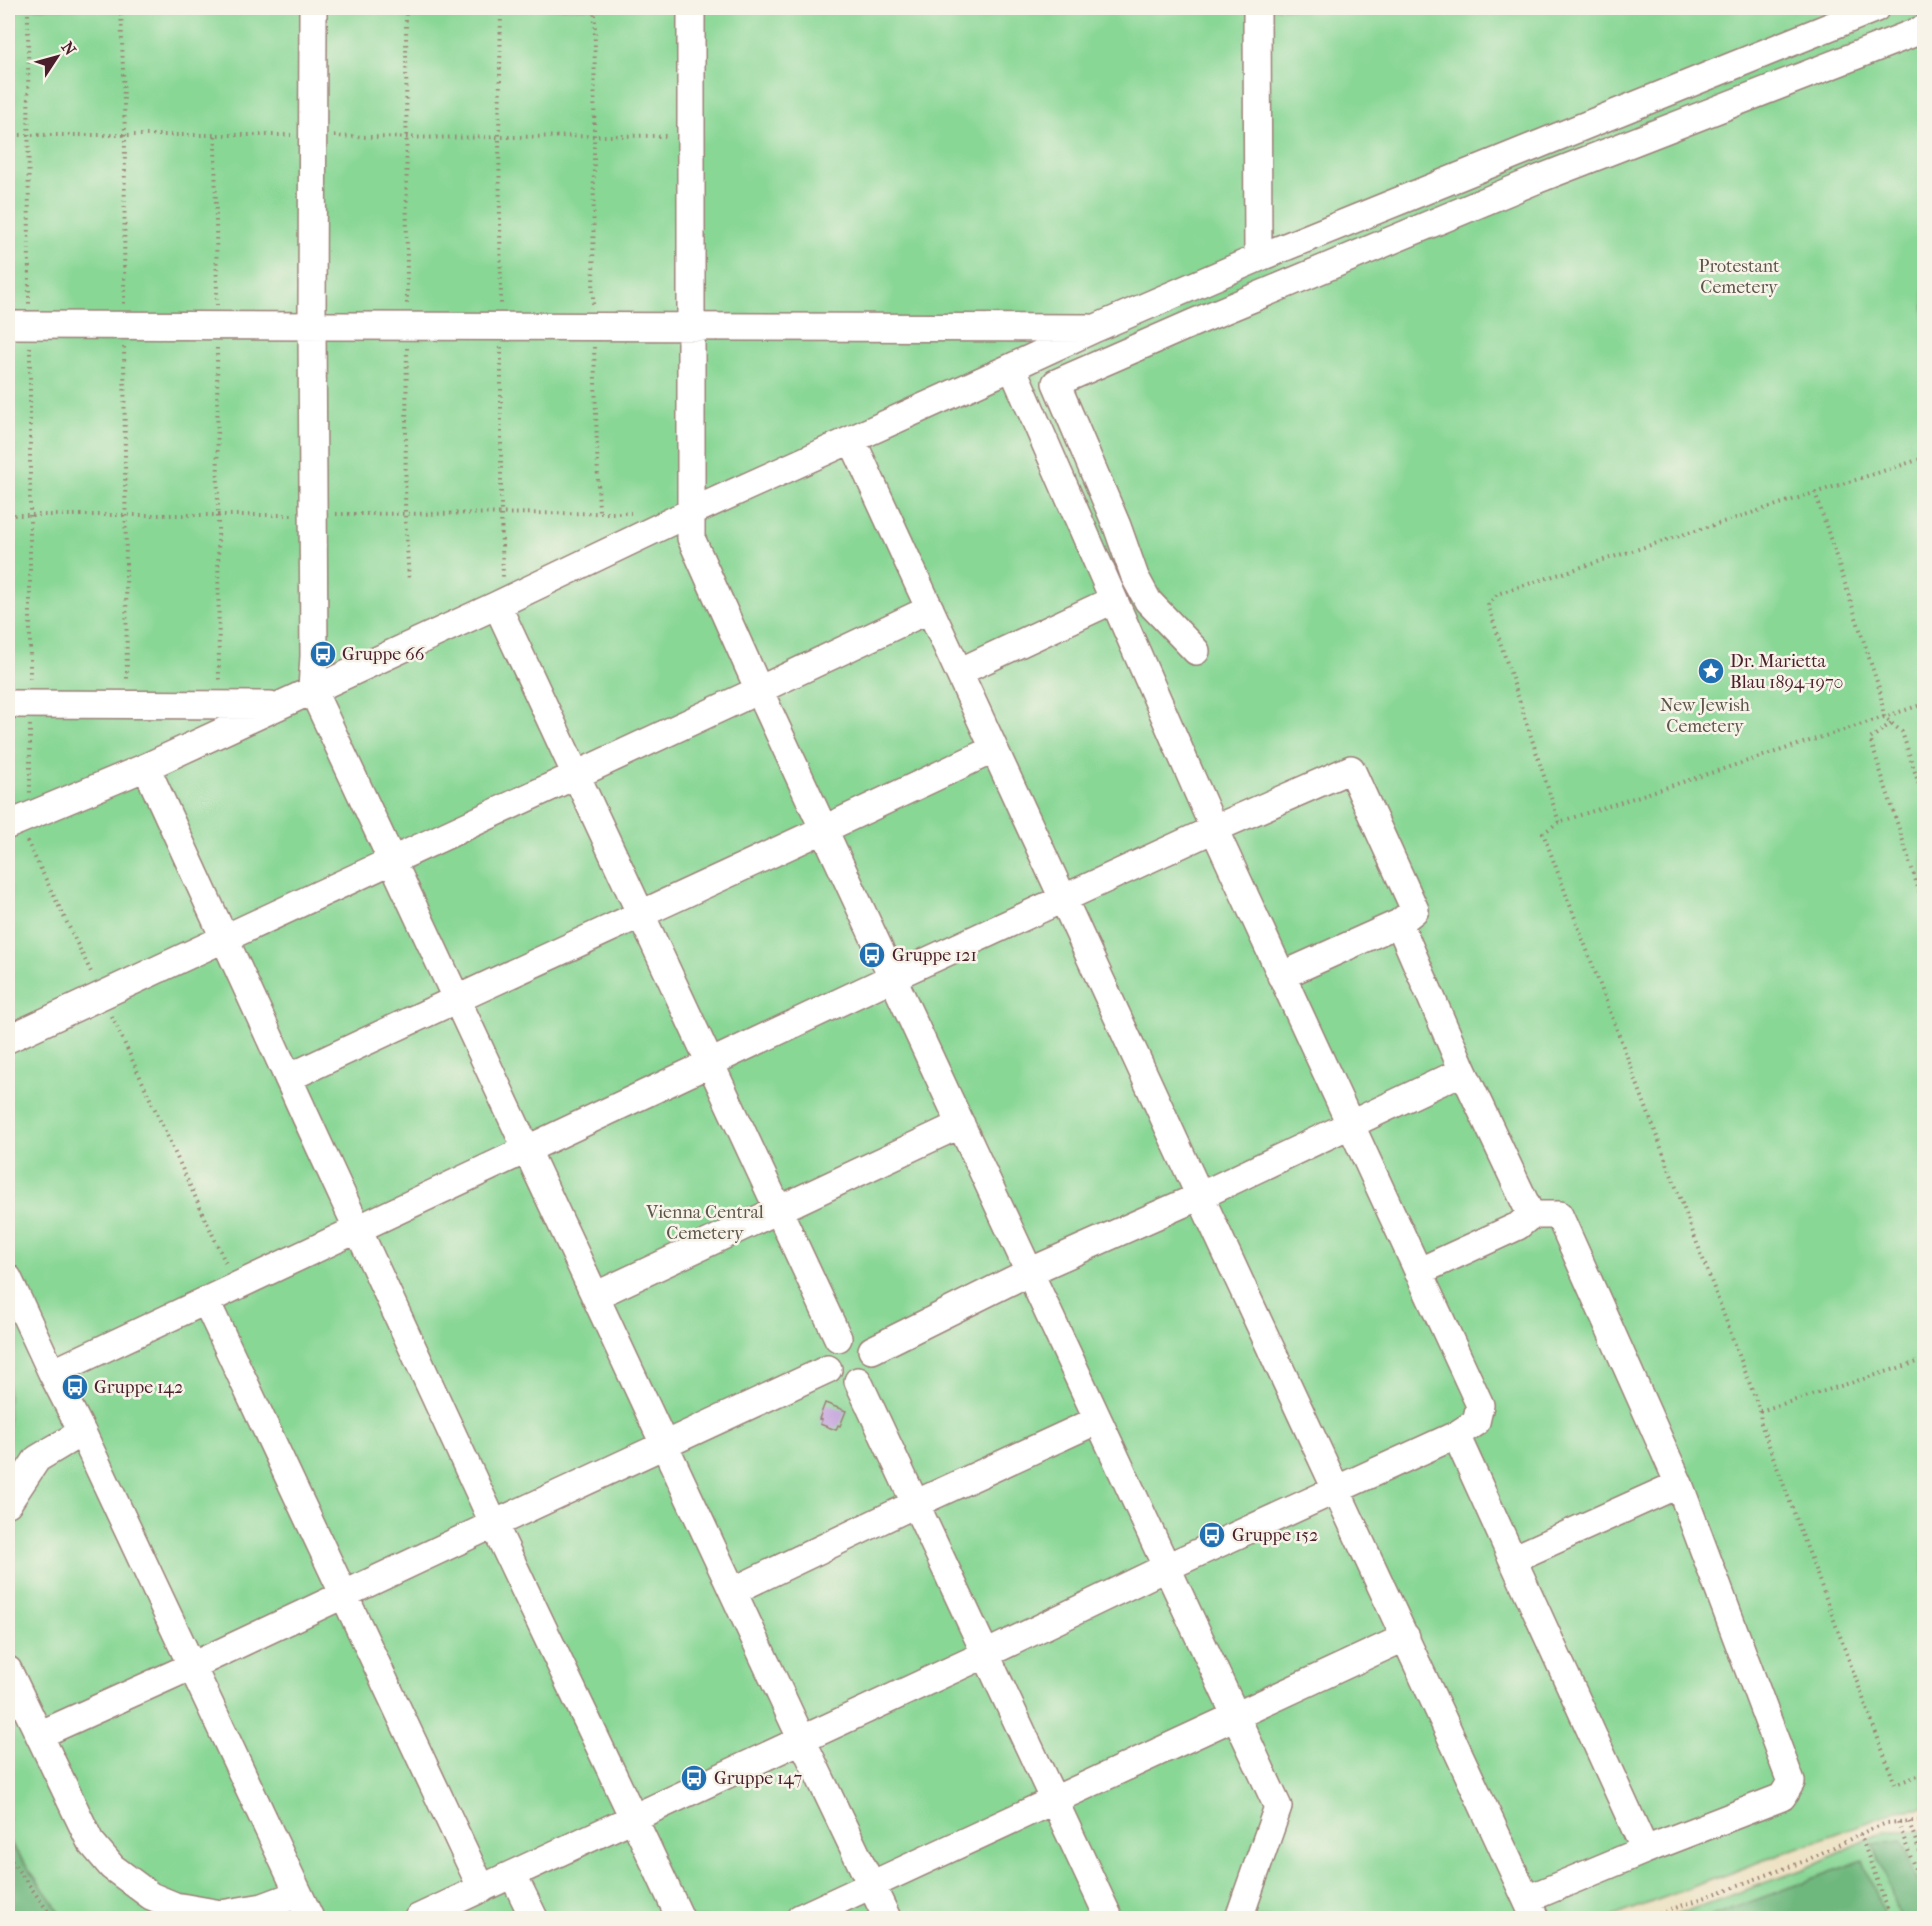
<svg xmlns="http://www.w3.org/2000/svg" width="1932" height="1926" viewBox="0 0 1932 1926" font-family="'IM FELL French Canon',serif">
<rect width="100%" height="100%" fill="#f7f3e8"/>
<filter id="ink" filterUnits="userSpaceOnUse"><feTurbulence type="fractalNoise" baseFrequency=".0167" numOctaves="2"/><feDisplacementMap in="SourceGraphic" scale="12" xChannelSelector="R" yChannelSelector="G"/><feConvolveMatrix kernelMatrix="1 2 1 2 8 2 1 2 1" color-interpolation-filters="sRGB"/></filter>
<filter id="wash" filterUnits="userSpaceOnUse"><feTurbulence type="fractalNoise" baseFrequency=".008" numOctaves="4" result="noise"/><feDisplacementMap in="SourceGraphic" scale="24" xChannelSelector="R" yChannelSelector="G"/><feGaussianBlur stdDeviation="1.35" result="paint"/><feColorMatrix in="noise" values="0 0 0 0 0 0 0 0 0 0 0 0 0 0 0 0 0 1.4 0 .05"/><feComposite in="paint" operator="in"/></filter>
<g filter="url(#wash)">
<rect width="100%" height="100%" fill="#ede2c3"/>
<path fill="#88d795" stroke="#697b60" stroke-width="1.5" d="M 8,8 L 1924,8 L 1924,1808 L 1897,1811 L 1609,1918 L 64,1918 L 8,1840 Z
M 1885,1831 L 1924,1831 L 1924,1918 L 1668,1918 L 1804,1869 Z"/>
<path fill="#6eb87e" stroke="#5c6c54" stroke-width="1.5" d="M 8,1840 L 64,1918 L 10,1918 L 8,1915 Z
M 1902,1840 L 1924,1901 L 1924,1918 L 1901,1918 L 1873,1844 Z
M 1863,1860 L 1885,1918 L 1707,1918 Z"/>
<g id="blocks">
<path fill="#bf9bdc" d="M 825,1403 L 846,1411 L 840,1426 L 838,1425 L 836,1430 L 820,1424 L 822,1420 L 819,1419 Z"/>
</g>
</g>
<g filter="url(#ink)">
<use href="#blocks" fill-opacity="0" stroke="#9c8077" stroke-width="1.5"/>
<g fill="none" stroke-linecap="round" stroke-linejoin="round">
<defs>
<path id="minor" d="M 313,8 L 312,325 L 314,656 L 312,689 L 802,1740 L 887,1918
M 691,8 L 691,538 L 759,690 L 1278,1807 L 1239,1918
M 1257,8 L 1258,258
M 8,325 L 1089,328
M 852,440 L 1200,1196 L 1535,1918
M 497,605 L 838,1338
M 1196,651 L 1148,601 L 1135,577 L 1117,526 L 1056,383 L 1193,323 L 1536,180 L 1924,29
M 959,672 L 1113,600
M 8,704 L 270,705
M 146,767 C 261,1018 375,1270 492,1520 C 554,1653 619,1785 680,1918
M 8,825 L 146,767 L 497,605 L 691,512 L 1012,367 L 1096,328 L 1258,258 L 1876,8
M 1281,976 L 1399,923 L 1463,1071 L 1531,1215 L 1559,1215 L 1679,1484 L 1791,1782 L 1782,1797 L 1645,1850 L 1527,1899
M 8,1039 L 759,690 L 930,609
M 288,1078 C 523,967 760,861 994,749
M 1418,1272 L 1518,1226 L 1531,1215
M 8,1278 L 52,1373 L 82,1432 L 310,1918
M 595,1296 L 961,1124
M 206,1301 L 482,1889
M 872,1350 L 1029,1272 L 1200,1196 L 1463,1071
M 52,1373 L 893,977 L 1214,829 L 1351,769 L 1415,910 L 1399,923
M 858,1381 L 1109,1918
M 1456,1435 L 1645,1850
M 8,1503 L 37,1459 L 82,1432
M 1513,1559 L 1679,1484
M 733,1591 L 915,1504 L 1098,1420
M 8,1670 L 90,1841 L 112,1867 L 151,1896 L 175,1906 L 221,1914 L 263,1907 L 298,1894
M 39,1735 L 192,1666 L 494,1524 L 828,1369
M 513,1875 L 534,1918
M 418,1918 L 986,1654 L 1167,1567 L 1456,1435 L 1476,1422 L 1480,1405 L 1214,829 L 1012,367
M 800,1918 L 1406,1637"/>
</defs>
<use href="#minor" stroke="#9c8077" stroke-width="30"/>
<path stroke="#9c8077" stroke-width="4" stroke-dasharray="1.5 4.5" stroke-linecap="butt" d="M 28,8 L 29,304
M 121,8 L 125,135 L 124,304
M 406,8 L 407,304
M 501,8 L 499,137 L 501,304
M 8,135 L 291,135
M 215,136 L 217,305
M 334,136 C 446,140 557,135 669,136
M 593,304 L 595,8
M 30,347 L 30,682
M 124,347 L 127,682
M 501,347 L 501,514 L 503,577
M 594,347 L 599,513
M 217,348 L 219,683
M 407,348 L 405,514 L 409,581
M 1815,492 L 1880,691 L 1884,717 L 1902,732 L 1924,800
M 336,514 L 631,513
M 8,515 L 292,515
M 1924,704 L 1559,822 L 1543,833 L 1760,1411 L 1761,1424 L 1895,1784 L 1924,1774
M 1891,723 L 1870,739 L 1924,906
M 30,725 L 30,793
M 1559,822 L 1488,605 L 1497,594 L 1924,458
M 27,841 L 92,974
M 112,1016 L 227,1266
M 1760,1411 L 1924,1360
M 1898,1822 L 1924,1894
M 1909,1822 L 1924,1863
M 1860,1834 L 1891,1918
M 8,1856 L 53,1918
M 1648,1918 L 1805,1861 L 1871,1829 L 1887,1823 L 1924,1820"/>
<use href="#minor" stroke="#fff" stroke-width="27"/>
</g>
</g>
<defs>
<symbol id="bus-disc" viewBox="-11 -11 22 22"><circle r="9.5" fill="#1f6fb2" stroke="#f7f3e8"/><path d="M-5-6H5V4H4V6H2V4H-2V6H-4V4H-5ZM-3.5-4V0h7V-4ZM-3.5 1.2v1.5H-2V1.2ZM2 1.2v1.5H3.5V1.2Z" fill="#fff"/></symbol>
<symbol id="sight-disc" viewBox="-11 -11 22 22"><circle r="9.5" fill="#1f6fb2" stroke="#f7f3e8"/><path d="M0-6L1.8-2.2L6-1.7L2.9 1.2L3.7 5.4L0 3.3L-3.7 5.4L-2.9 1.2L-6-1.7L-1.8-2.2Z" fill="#fff"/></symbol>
</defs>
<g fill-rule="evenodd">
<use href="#bus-disc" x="308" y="639" width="30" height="30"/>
<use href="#sight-disc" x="1696" y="656" width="30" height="30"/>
<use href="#bus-disc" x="857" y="940" width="30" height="30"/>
<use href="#bus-disc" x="60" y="1372" width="30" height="30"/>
<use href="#bus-disc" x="1197" y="1520" width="30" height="30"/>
<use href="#bus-disc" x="679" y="1763" width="30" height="30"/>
</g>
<g text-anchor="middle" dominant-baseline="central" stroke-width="5" stroke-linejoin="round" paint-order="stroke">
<g font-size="18" fill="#5d564b" stroke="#f7f3e8">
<text x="1739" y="266">Protestant<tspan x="1739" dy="21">Cemetery</tspan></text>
<text x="1705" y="705">New Jewish<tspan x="1705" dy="21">Cemetery</tspan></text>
<text x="705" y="1212">Vienna Central<tspan x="705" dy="21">Cemetery</tspan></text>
</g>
<g font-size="18" fill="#4a1f2b" stroke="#f7f3e8" text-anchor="start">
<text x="342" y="654">Gruppe 66</text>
<text x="1730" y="661">Dr. Marietta<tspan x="1730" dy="21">Blau 1894-1970</tspan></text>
<text x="892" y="955">Gruppe 121</text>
<text x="94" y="1387">Gruppe 142</text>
<text x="1232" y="1535">Gruppe 152</text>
<text x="714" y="1778">Gruppe 147</text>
</g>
</g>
<rect width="1932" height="1926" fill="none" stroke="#f7f3e8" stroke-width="30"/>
<g transform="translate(57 57) rotate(54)" stroke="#f7f3e8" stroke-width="4.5" paint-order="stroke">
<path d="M0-4.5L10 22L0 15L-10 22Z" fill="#4a1f2b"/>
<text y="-9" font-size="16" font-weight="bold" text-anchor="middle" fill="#4a1f2b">N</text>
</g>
</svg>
